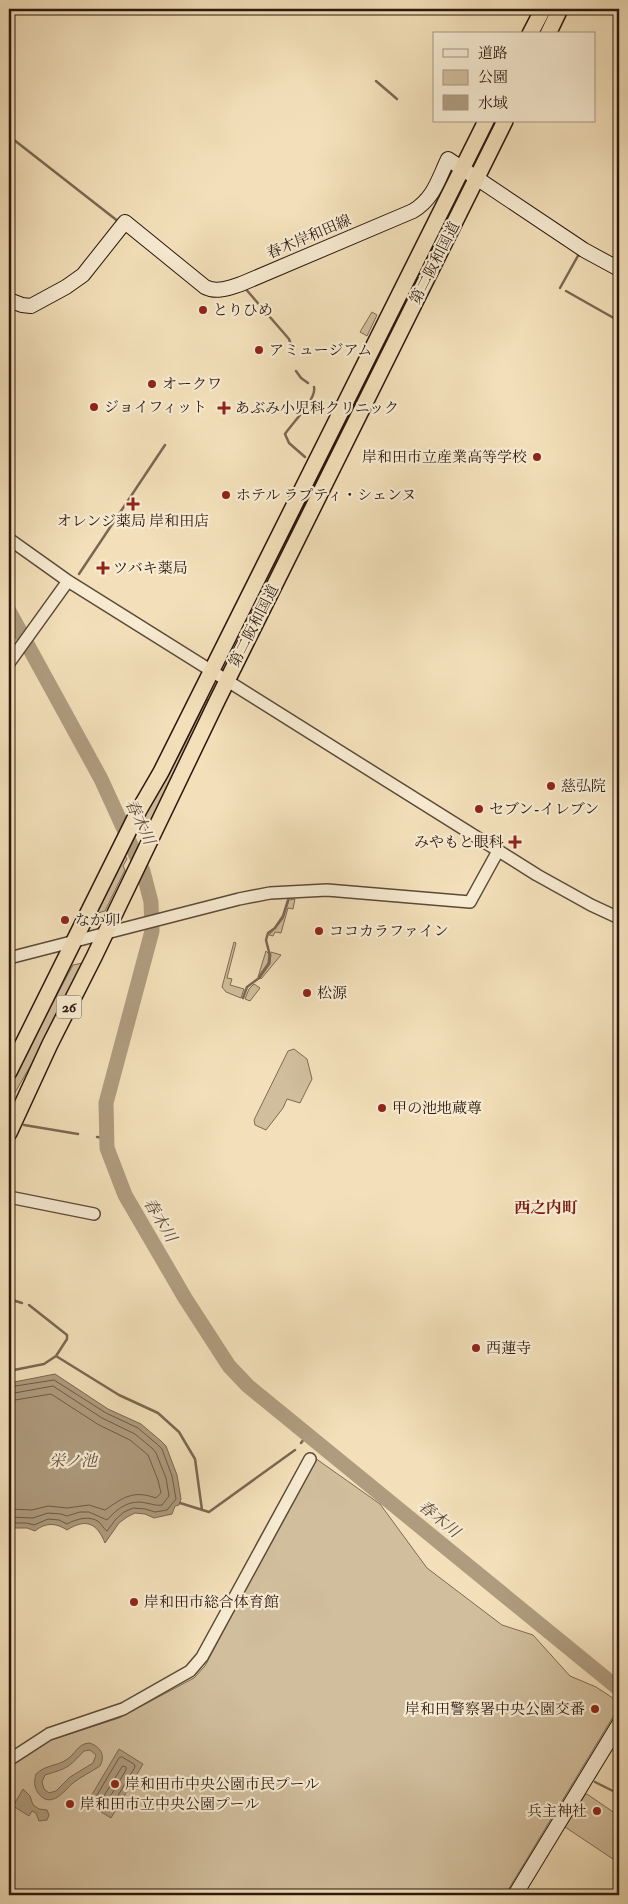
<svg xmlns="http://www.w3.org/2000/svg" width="628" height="1904" viewBox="0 0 628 1904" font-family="'IM FELL Double Pica','Noto Serif JP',serif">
<rect width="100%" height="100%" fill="#f3e0ba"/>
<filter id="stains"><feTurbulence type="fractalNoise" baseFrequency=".004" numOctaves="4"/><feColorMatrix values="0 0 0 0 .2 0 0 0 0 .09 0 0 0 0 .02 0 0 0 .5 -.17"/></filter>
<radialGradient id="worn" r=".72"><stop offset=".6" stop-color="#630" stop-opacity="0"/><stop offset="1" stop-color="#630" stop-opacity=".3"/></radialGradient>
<path fill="#d1be9d" stroke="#7e6a55" d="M 372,312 L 377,315 L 367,336 L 360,332 Z
M 207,699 L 210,701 L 177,766 L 147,832 L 141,820 L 182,750 Z
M 124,853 L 127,859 L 123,866 L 125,870 L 105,911 L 94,914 Z
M 295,899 L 293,909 L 288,908 L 281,933 L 275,932 L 273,936 L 269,935 L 283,919 L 289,900 Z
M 234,942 L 236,943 L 227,978 L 232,979 L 230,985 L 244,989 L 241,998 L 226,992 L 222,987 Z
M 266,951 L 269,954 L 268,963 L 258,977 Z
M 271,952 L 281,955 L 261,979 L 260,978 L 270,964 Z
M 83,963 L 32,1063 L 9,1103 L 9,1087 L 16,1071 L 73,965 Z
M 254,984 L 260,988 L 250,1001 L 245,999 L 249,989 Z
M 294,1049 L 307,1059 L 312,1079 L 300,1103 L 287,1099 L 283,1108 L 266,1130 L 255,1125 L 254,1120 L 288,1051 Z
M 315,1458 L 380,1504 L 427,1568 L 502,1625 L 533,1635 L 570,1676 L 596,1687 L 619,1702 L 619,1707 L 505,1895 L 9,1895 L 9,1767 L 51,1740 L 119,1718 L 194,1678 L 205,1666 Z
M 587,1794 L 619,1816 L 619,1863 L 565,1827 L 585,1795 Z"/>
<path fill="#af9c7f" stroke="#7a6751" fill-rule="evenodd" d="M 55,1374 L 108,1409 L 141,1424 L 161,1441 L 166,1446 L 177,1475 L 181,1499 L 179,1505 L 175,1506 L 172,1514 L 154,1518 L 145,1514 L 135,1513 L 127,1517 L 119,1523 L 105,1543 C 97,1523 86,1518 67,1530 C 56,1523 46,1522 35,1531 L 27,1528 L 9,1528 L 9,1383 Z
M 89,1743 C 100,1746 106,1755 100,1766 C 91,1772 82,1776 73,1783 C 64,1791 51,1810 38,1793 C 34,1787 34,1781 36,1774 C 45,1765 57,1766 66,1760 C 76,1754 77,1744 89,1743 ZM 90,1750 L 96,1755 L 93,1763 L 70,1777 L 56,1791 L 49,1793 L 44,1789 L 42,1782 L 45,1775 C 68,1768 68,1768 84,1751 Z
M 119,1749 L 143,1764 L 111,1818 L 87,1803 Z
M 23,1789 L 30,1796 L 33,1805 L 39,1809 L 47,1810 L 49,1815 L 47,1820 L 39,1821 L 36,1813 L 32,1811 L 29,1816 L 13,1806 Z"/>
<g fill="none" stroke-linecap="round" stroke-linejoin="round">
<path stroke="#6d5a46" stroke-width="1" d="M 9,1387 L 54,1380 L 106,1413 L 138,1428 L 158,1445 L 162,1449 L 172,1476 L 176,1499 L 167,1510 L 155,1512 L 145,1509 L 133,1508 L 124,1512 L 116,1519 L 107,1531 C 104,1529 102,1525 99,1522 C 90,1515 76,1519 67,1524 L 59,1520 L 48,1519 L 34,1525 L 27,1523 L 9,1523
M 9,1394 L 53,1386 L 102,1418 L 135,1434 L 153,1449 L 156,1453 L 166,1478 L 169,1496 L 162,1505 C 155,1506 153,1504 146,1503 C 129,1499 117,1509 107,1520 L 89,1512 L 80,1512 L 67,1516 L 61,1514 L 48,1513 L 33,1518 L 9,1517
M 9,1401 L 51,1394 L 99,1425 L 130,1440 L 148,1455 L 158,1480 L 161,1493 L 156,1498 C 133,1490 124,1497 105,1510 L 89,1505 L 67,1508 L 48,1506 L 32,1510 L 9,1509
M 122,1757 L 134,1764 L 135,1767 L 110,1809 L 107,1810 L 95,1803 L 94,1800 L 119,1758 Z
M 123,1766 L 126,1767 L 126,1770 L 108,1800 L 105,1801 L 103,1798 Z"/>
<path stroke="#7a6751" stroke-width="2.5" d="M 376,81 L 397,99
M 9,136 L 119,222
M 244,287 L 289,339 L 295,356
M 560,288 L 579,254
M 566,291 L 619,321
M 296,371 L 301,378 L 308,383
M 305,457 L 289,443 L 285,434 C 292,423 317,399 314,387
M 79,574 L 165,445
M 9,887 C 15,898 14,902 9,914
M 243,998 L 247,987 L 259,978 L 269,963 L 270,956 L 266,940 L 268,933 L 275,928 L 283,916 L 288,900
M 24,1125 L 78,1134
M 97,1137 L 106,1138
M 9,1299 L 22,1303
M 29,1305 L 67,1335 L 67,1339 L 56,1356
M 9,1371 L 44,1364 L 56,1356 L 119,1395 L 158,1413 L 179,1432 L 195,1459 L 202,1510
M 301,1443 L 307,1435
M 180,1503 L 209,1512 L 295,1450
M 595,1782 L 619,1794"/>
<path stroke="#af9c7f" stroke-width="15" d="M 9,611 L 101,779 L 143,871 L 151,902 L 152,931 L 106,1103 L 107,1148 L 125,1195 L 185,1298 L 229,1366 L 248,1386 L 619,1689"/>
<defs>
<path id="tertiary" d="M 9,539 L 68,581 L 537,875 L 591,905 L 619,918
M 9,663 L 68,581
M 9,958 L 239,899 L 270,893 L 327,890 L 470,902 L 498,851
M 9,1197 L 94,1214
M 9,1760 L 49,1734 L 123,1709 L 190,1671 L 202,1657 L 310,1459"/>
<path id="secondary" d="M 9,300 L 22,305 L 31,306 L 66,287 L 83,275 L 125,222 L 205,287 C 217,293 228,288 241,284 L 413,211 C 434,198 438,180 448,159 L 584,250 L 619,269
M 515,1895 L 619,1724"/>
<path id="trunk" d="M 530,34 L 543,9
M 548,34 L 560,9
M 9,1072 L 139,810 L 161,772 L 486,121
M 9,1133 L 50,1044 L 94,957 L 217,701 L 505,121"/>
</defs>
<use href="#tertiary" stroke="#5d4938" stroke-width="14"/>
<use href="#secondary" stroke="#2b170d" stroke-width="16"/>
<use href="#trunk" stroke="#2b170d" stroke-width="18"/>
<use href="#tertiary" stroke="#f7ebd2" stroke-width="11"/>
<use href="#secondary" stroke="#f7ebd2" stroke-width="14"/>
<use href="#trunk" stroke="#f3e0ba" stroke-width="15"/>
</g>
<g fill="#8f2418" stroke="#f7ebd2" stroke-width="2">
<circle cx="203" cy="310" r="5"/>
<circle cx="259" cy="350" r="5"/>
<circle cx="152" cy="384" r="5"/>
<circle cx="94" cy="407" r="5"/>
<path d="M221.5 400.5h5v5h5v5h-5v5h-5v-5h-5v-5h5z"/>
<circle cx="537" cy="457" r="5"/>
<circle cx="226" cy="495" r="5"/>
<path d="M130.5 496.5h5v5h5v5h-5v5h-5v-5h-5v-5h5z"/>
<path d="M100.5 560.5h5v5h5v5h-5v5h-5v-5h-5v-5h5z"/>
<circle cx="551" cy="786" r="5"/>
<circle cx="479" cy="809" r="5"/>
<path d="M512.5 834.5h5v5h5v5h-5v5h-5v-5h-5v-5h5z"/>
<circle cx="65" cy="920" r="5"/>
<circle cx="319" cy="931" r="5"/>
<circle cx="307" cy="993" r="5"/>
<circle cx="382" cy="1108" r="5"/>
<circle cx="476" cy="1348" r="5"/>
<circle cx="134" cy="1602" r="5"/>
<circle cx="595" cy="1709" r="5"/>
<circle cx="115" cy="1784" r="5"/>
<circle cx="70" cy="1804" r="5"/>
<circle cx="597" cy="1811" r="5"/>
</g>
<g text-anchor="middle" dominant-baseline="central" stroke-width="4.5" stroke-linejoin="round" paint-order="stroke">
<rect fill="#f7ebd2" stroke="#685748" stroke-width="1" x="56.5" y="995.5" width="25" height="23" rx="4"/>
<g font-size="14" font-weight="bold" fill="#2b170d">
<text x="69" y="1007">26</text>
</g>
<g font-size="15" fill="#2b170d" stroke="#f7ebd2">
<text transform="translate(309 237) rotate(-23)">春木岸和田線</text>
<text transform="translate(435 263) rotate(-63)">第二阪和国道</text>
<text transform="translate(254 626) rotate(-63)">第二阪和国道</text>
</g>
<g font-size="15" fill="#2b170d" stroke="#f7ebd2" text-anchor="start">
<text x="213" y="310">とりひめ</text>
<text x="269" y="350">アミュージアム</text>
<text x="162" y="384">オークワ</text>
<text x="104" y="407">ジョイフィット</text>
<text x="235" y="408">あぶみ小児科クリニック</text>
<text x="527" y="457" text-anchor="end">岸和田市立産業高等学校</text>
<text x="236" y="495">ホテル ラプティ・シェンヌ</text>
<text x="133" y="521" text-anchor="middle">オレンジ薬局 岸和田店</text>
<text x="113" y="568">ツバキ薬局</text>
<text x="561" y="786">慈弘院</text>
<text x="489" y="809">セブン-イレブン</text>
<text x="504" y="842" text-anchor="end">みやもと眼科</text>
<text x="75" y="920">なか卯</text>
<text x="329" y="931">ココカラファイン</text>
<text x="317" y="993">松源</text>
<text x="392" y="1108">甲の池地蔵尊</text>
<text x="486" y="1348">西蓮寺</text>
<text x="144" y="1602">岸和田市総合体育館</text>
<text x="585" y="1709" text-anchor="end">岸和田警察署中央公園交番</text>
<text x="125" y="1784">岸和田市中央公園市民プール</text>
<text x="80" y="1804">岸和田市立中央公園プール</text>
<text x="587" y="1811" text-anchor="end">兵主神社</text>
</g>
<g font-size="16" font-style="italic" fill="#604c3b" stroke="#f7ebd2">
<text transform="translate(140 822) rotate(65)">春木川</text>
<text transform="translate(160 1220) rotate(59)">春木川</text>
<text x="73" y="1461">栄ノ池</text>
<text transform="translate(439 1519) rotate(39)">春木川</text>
</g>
<g font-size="16" font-weight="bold" fill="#7a1f14" stroke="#f7ebd2">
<text x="546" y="1208">西之内町</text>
</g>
</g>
<rect width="628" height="1904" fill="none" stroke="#f3e0ba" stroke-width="30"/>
<rect x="10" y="10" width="608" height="1884" fill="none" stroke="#2b170d" stroke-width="2.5"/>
<rect x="15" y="15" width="598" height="1874" fill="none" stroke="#2b170d"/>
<rect x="433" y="32" width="162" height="90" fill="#f7ebd2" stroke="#a59683"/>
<rect x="443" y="49" width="25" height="8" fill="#f7ebd2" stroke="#a59683"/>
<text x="478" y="58" font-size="15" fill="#2b170d">道路</text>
<rect x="443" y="70" width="25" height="15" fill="#d1be9d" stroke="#a59683"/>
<text x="478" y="82" font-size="15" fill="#2b170d">公園</text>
<rect x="443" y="95" width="25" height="15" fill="#af9c7f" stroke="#a59683"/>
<text x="478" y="108" font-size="15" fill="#2b170d">水域</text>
<rect width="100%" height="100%" filter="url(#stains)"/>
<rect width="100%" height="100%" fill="url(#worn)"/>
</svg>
